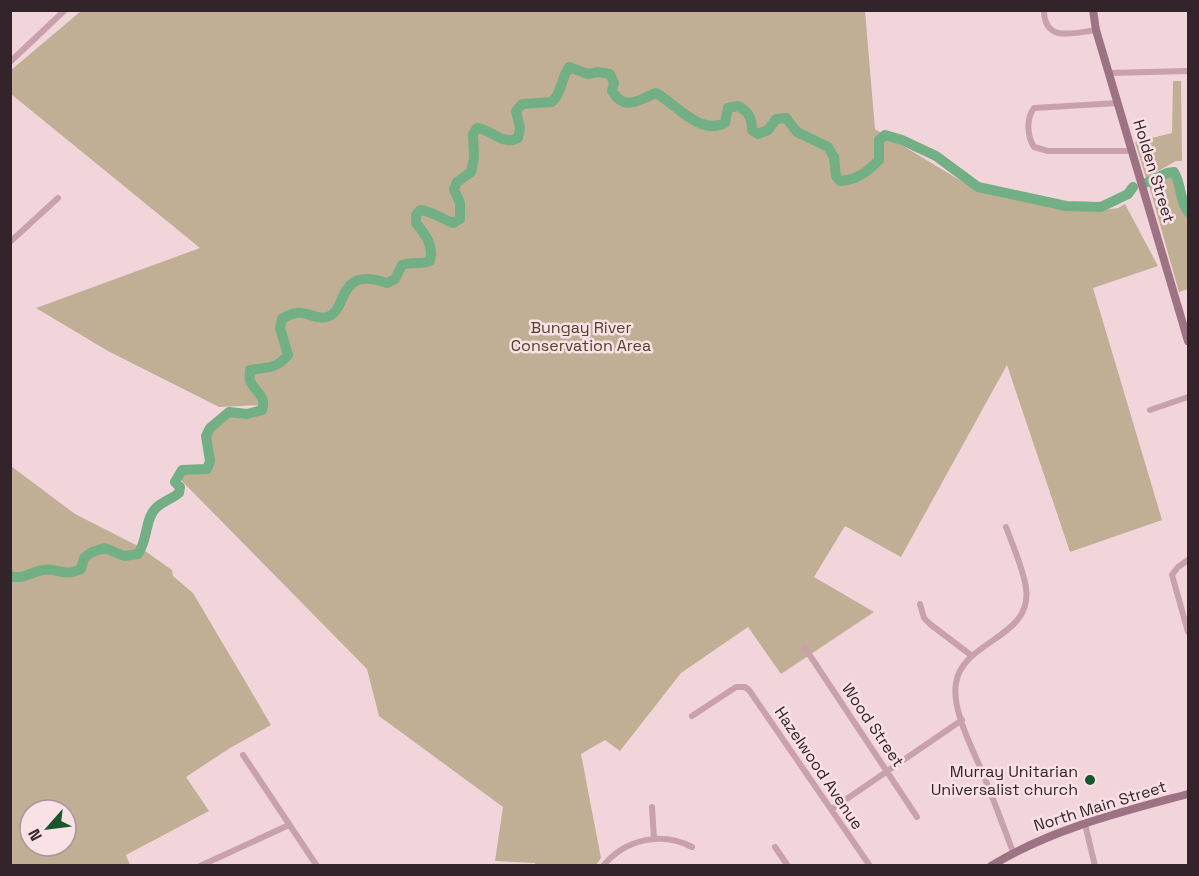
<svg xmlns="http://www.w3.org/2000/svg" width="1199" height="876" viewBox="0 0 1199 876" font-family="'Space Grotesk',sans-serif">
<rect width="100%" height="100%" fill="#f1d5db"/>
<path fill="#c0af95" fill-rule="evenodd" d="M 81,11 L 865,11 L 875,129 L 968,185 L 1097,211 L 1118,208 L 1125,204 L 1158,266 L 1093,288 L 1162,520 L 1070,552 L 1007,365 L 901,557 L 845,526 L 814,577 L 874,612 L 781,674 L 748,627 L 681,673 L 620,751 L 605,740 L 581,754 L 601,858 L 596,865 L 536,866 L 535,863 L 495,861 L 503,807 L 379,716 L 367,669 L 177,476 C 185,466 195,470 207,468 C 212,457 204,447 206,436 C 208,431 224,413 229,412 C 241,410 248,416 262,410 L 263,405 L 219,407 L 108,351 L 36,308 L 200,248 L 11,94 L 10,71 Z
M 1173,81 L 1181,81 L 1182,161 L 1176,161 L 1146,178 L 1135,142 L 1172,133 Z
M 1174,172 L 1179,180 L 1178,190 L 1181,199 L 1188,212 L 1188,289 L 1179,292 L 1148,182 L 1167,173 Z
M 11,466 L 75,514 L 138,546 L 172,570 L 173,576 L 193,593 L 271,725 L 230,748 L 186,777 L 209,811 L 126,855 L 130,865 L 11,865 ZM 30,810 L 66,810 L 66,846 L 30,846 Z"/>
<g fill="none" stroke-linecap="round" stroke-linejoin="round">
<path stroke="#73af85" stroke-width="10" d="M 1148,182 L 1167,173 L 1174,172 C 1182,185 1179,200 1188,212
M 10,576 C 25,580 30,572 43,570 C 58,567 63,578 81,569 L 84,558 L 92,552 L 105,548 L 124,556 L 138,554 C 148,539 145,520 155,509 C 161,502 172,499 179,493 L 180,487 L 175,482 L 182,470 L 207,469 L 210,461 L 206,436 L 210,428 L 229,412 L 247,414 L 262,410 C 267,396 255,392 250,381 C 249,378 250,374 250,370 C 267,367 275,370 288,355 L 280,328 L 282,319 C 304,304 311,321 327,317 C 349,311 335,265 387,283 L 395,279 L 402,265 C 413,260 419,266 430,261 C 434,246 426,235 416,223 L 416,215 L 420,210 C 432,211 442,219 453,223 L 460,219 L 460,203 L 454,189 L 457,182 L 471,172 L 474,158 L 473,134 L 477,128 C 493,130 503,146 518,138 L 520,128 L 516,111 L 522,104 L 552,102 C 563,91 560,80 569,67 L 588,74 L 598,72 L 610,74 L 614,83 L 612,91 C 625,112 638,100 656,93 C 676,104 700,136 725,123 L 728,108 L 738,106 C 749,112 752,118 752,130 L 758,134 L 768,130 L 776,119 L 786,118 L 797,132 L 828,147 L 834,157 L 836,176 L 840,181 C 857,180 867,172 879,160 L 879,140 L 885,135 L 902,140 L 936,156 L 978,187 L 1066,206 L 1101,207 L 1128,194 L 1133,187"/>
<path stroke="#c9a1ad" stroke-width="6" d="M 1044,10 C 1044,43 1074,33 1096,30
M 10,62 L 65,10
M 1109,73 L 1188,71
M 1118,103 L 1034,108 C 1026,119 1027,136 1034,147 L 1048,151 L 1132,151
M 10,242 L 58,198
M 1150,410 L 1188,397
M 1006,527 C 1013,546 1023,568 1026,588 C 1033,638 963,640 956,683 C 951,711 975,753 985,779 C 995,803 1004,828 1013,852
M 1188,560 L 1178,567 L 1172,575 L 1188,632
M 920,604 L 924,618 L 930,624 L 972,656
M 805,648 L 917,817
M 692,716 L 736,687 L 745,687 L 749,690 L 870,866
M 243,755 L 317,866
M 652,807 L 654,839
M 832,809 L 962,720
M 1085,824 L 1095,866
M 775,847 L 788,866
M 200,866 L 289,825
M 603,866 C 625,839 662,831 692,847"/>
<path stroke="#9d7383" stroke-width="8" d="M 1093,10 L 1096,30 L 1188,341
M 991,866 C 1051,829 1121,812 1188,794"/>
</g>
<circle fill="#19562c" stroke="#f9e1e6" stroke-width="2" cx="1090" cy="780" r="6"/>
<g text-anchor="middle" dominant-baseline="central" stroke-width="5" stroke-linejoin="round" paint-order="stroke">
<g font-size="16" fill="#33242b" stroke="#f9e1e6">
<text transform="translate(1154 171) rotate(73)">Holden Street</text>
<text transform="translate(873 725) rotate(56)">Wood Street</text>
<text transform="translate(819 768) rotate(56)">Hazelwood Avenue</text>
<text transform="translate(1100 806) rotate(-17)">North Main Street</text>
</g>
<g font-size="16" fill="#524227" stroke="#f9e1e6">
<text x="581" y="327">Bungay River<tspan x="581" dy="18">Conservation Area</tspan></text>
</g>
<g font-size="16" fill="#33242b" stroke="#f9e1e6" text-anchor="end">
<text x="1078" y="771">Murray Unitarian<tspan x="1078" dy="18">Universalist church</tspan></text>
</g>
</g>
<rect width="1199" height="876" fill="none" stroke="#33242b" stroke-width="24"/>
<g transform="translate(48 828) rotate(242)"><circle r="28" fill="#f9e1e6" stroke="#aa959b" stroke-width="1.5"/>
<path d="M0-4.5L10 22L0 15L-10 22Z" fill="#19562c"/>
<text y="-9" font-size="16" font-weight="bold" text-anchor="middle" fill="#33242b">N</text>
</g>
</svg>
